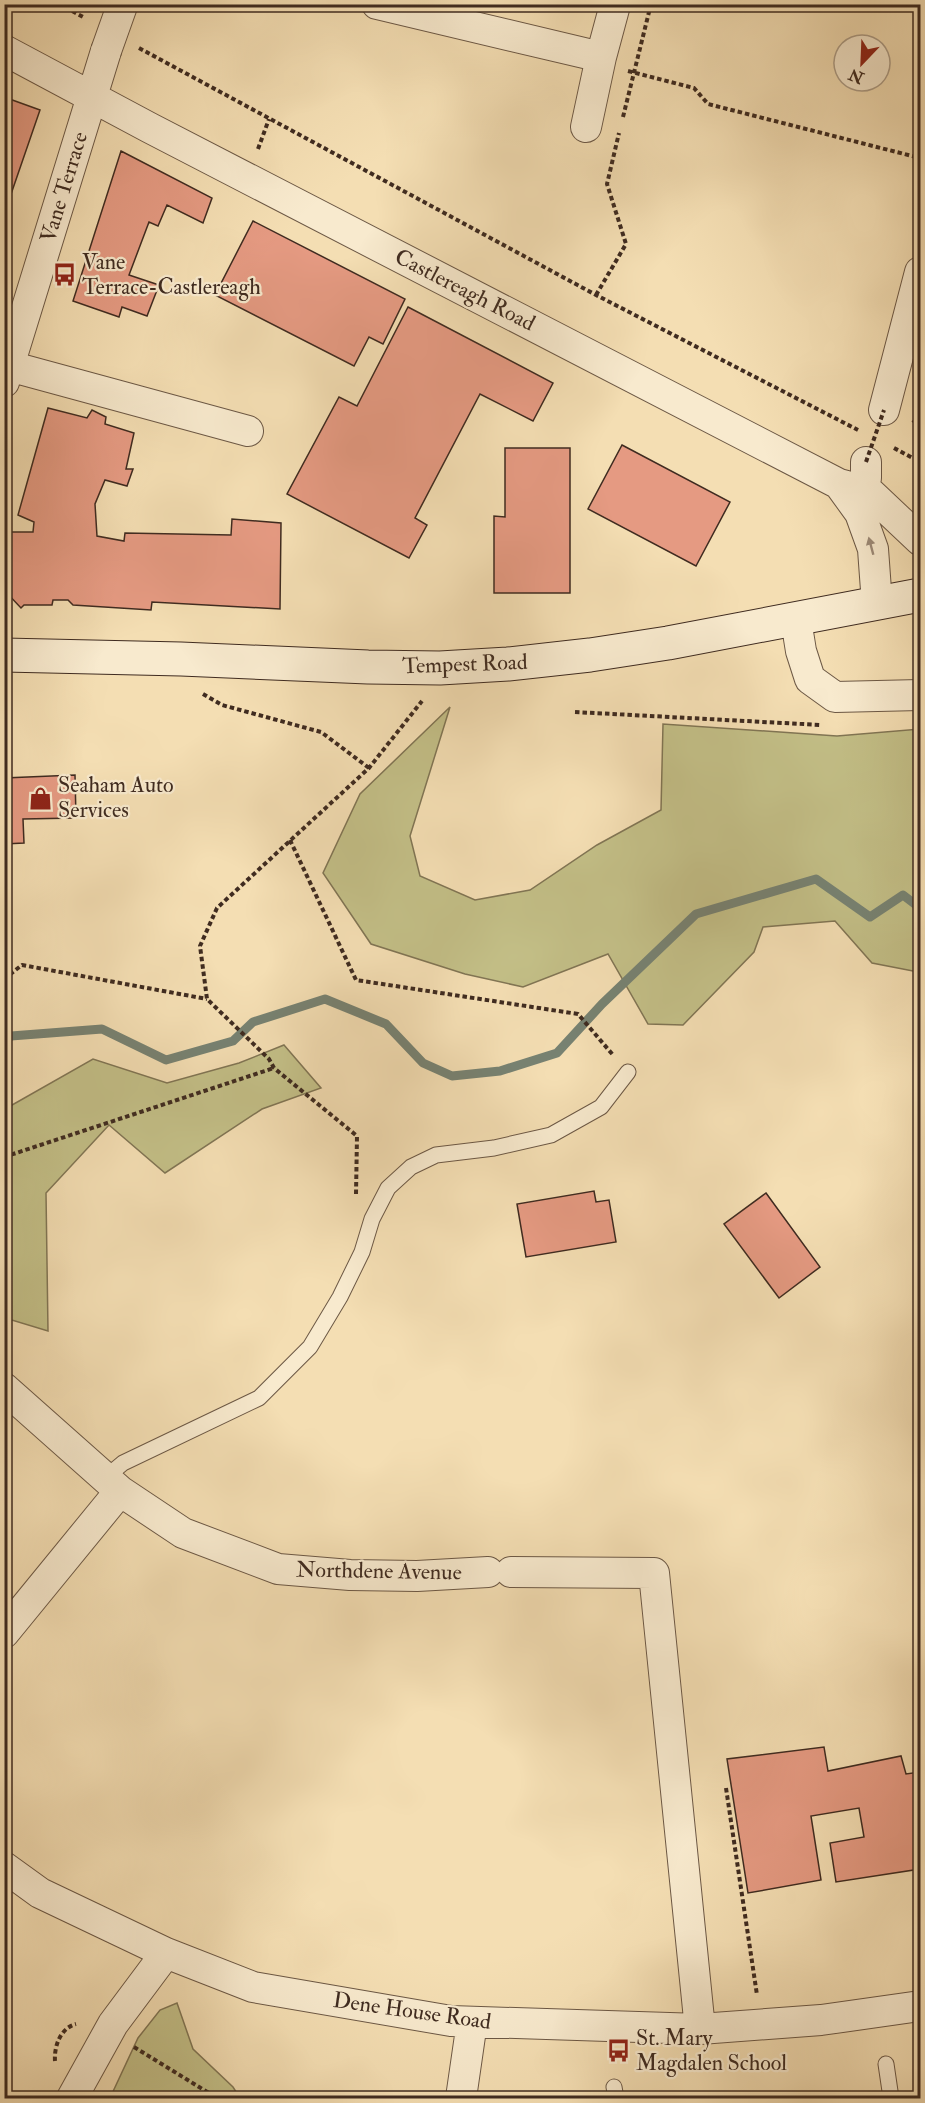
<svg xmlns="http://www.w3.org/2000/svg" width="925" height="2103" viewBox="0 0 925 2103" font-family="'IM FELL Double Pica',serif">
<rect width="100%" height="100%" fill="#f4deb3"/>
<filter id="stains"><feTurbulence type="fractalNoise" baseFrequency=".00333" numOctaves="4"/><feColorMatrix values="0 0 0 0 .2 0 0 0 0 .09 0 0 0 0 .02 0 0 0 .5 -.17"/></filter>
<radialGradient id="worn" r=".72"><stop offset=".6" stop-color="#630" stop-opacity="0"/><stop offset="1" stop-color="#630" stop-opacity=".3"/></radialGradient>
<path fill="#c3bf87" stroke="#817554" stroke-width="1.5" d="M 450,707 L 410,836 L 420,876 L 475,900 L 530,890 L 597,845 L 661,810 L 663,724 L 837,736 L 920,729 L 920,970 L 913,971 L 872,963 L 835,921 L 763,927 L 754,952 L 683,1025 L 648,1024 L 608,954 L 523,987 L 465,974 L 371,944 L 323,873 L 360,794 Z
M 284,1045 L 321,1088 L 262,1109 L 165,1173 L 109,1125 L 46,1193 L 48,1331 L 5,1318 L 5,1109 L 93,1059 L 167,1083 L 239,1063 Z
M 177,2003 L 193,2049 L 233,2087 L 240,2098 L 110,2098 L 138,2038 L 160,2010 Z"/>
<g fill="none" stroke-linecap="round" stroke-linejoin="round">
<path stroke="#778272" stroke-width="9" d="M 4,1042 L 11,1036 L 102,1029 L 166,1060 L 233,1041 L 253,1022 L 325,999 L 386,1024 L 423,1063 L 452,1076 L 500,1071 L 557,1053 L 602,1004 L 696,914 L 816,879 L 870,917 L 903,895 L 920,908"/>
</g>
<path fill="#e59a82" stroke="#3f2b20" stroke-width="1.5" d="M 4,97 L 40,110 L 10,197 L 4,195 Z
M 121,151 L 212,198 L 203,223 L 167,205 L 158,226 L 149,222 L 129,275 L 159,285 L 147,316 L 122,307 L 119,317 L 73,301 Z
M 253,221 L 405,299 L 383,344 L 369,337 L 354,366 L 215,295 Z
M 408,307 L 553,383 L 533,421 L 480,394 L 415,518 L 427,525 L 409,558 L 287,494 L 339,397 L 357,406 Z
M 48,408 L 87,418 L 92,410 L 106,417 L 105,424 L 134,433 L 126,469 L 133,469 L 127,486 L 105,480 L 95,504 L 97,536 L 124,541 L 125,533 L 231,535 L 232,519 L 281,523 L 280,609 L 152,602 L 151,610 L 73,605 L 68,600 L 53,600 L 52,605 L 24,605 L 21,608 L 5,591 L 10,588 L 11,532 L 33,532 L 34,522 L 18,515 Z
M 622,445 L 730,502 L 696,566 L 588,509 Z
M 505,448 L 570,448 L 570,593 L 494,593 L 494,516 L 505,517 Z
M 75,775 L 76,818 L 23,819 L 24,843 L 4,844 L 4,778 Z
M 594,1191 L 596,1202 L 609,1200 L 616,1242 L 526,1257 L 517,1204 Z
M 766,1193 L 820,1267 L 779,1298 L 724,1224 Z
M 824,1747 L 828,1771 L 901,1756 L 906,1774 L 920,1772 L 920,1869 L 836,1882 L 830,1843 L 864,1837 L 859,1808 L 811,1816 L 821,1880 L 748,1893 L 727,1759 Z"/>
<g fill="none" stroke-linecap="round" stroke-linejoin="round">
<defs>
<path id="lane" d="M 105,1478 L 123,1463 L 259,1398 L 310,1347 L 340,1297 L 362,1252 L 372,1219 L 388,1188 L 411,1167 L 436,1155 L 494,1148 L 551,1135 L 601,1107 L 628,1072
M 886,2064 L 891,2098
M 614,2087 L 616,2098"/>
<path id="street" d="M 377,4 L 601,57
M 4,50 L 150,128 L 839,484 L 869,492 L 920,540
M 586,127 L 601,57 L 615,5
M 9,366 L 248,431
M 4,382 L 106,51
M 884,410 L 920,272
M 866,462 L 866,478
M 839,484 L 860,513 L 873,549 L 877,604
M 796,620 L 801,651 L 810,679 L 835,697 L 920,695
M 4,1388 L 120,1491 L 183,1533 L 278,1569 L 350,1575 L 417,1576 L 488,1572
M 511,1572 L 654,1573 L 700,2029
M 4,1633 L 120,1491
M 4,1867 L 40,1893 L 166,1953 L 253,1987 L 451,2021 L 700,2029 L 821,2020 L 920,2006
M 72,2098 L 113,2024 L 166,1953
M 461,2098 L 472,2022"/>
<path id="secondary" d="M 4,655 L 181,659 L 368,667 L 440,668 L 508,664 L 590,655 L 668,643 L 920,595"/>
</defs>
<use href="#lane" stroke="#6c5845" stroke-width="17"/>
<use href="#street" stroke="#6c5845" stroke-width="32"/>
<use href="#secondary" stroke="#3f2b20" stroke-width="35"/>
<path stroke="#3f2b20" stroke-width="4" stroke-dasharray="4.5 3" stroke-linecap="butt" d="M 59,4 L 85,18
M 139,48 L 596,295 L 858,430
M 628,71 L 694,88 L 708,104 L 920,158
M 623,117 L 651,4
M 258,149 L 269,119
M 596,295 L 626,244 L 607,184 L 619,133
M 913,420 L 920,428
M 894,448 L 920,462
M 203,694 L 222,705 L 321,732 L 369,768
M 575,712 L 821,725
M 290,840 L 356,980 L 578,1014 L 613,1055
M 4,979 L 22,965 L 207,999
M 4,1157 L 274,1068
M 356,1194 L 357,1136 L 274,1068 L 269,1059 L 207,999 L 200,946 L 217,908 L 369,768 L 422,701
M 726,1788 L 757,1995
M 134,2047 L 217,2098
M 55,2061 C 54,2047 60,2028 76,2024"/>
<use href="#lane" stroke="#f8eace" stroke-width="15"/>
<use href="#street" stroke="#f8eace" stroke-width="30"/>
<use href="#secondary" stroke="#f8eace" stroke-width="33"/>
<defs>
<path id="street-bridge" d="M 106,51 L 122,6"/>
</defs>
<use href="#street-bridge" stroke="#6c5845" stroke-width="32" stroke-linecap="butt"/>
<path stroke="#3f2b20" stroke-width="4" stroke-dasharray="4.5 3" stroke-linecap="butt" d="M 866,462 L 884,410"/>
<use href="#street-bridge" stroke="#f8eace" stroke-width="30"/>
</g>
<defs><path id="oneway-solid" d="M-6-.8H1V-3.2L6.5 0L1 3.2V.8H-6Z" transform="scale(1.5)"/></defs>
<use fill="#9c8a77" href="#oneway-solid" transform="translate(871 546) rotate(-105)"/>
<defs>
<symbol id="bus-bare" viewBox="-9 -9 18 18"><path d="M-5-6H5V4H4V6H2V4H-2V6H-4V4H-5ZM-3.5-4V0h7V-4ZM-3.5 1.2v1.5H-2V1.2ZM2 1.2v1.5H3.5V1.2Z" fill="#8f2418" stroke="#f8eace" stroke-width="2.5" paint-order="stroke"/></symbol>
<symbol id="shop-bare" viewBox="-9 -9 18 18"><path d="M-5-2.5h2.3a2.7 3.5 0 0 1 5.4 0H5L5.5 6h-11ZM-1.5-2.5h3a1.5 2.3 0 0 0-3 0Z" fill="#8f2418" stroke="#f8eace" stroke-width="2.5" paint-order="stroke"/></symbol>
</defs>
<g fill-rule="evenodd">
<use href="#bus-bare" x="48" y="258" width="33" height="33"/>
<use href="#shop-bare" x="24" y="782" width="33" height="33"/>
<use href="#bus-bare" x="602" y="2034" width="33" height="33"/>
</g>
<g text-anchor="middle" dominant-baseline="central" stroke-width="4.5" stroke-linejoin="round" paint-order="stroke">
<g font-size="22" fill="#3f2b20" stroke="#f8eace">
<text transform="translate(64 187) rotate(-73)">Vane Terrace</text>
<text transform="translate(465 290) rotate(27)">Castlereagh Road</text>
<text transform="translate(465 664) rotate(-2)">Tempest Road</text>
<text transform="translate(379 1571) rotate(1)">Northdene Avenue</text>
<text transform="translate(412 2011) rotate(8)">Dene House Road</text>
</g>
<g font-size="22" fill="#3f2b20" stroke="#f8eace" text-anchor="start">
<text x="82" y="262">Vane<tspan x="82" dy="25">Terrace-Castlereagh</tspan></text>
<text x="58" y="785">Seaham Auto<tspan x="58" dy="25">Services</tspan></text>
<text x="636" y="2038">St. Mary<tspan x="636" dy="25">Magdalen School</tspan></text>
</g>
</g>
<rect width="925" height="2103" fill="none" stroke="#f4deb3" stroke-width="24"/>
<rect x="6" y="6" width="913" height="2091" fill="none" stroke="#3f2b20" stroke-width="3"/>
<rect x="12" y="12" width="901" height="2079" fill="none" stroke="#3f2b20" stroke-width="1.5"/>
<g transform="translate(862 63) rotate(203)"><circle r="28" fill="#f8eace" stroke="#ae9e88" stroke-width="1.5"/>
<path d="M0-4.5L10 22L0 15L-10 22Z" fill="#8f2418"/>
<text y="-9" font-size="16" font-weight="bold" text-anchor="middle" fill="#3f2b20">N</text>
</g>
<rect width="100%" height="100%" filter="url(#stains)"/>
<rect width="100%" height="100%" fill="url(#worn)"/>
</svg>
